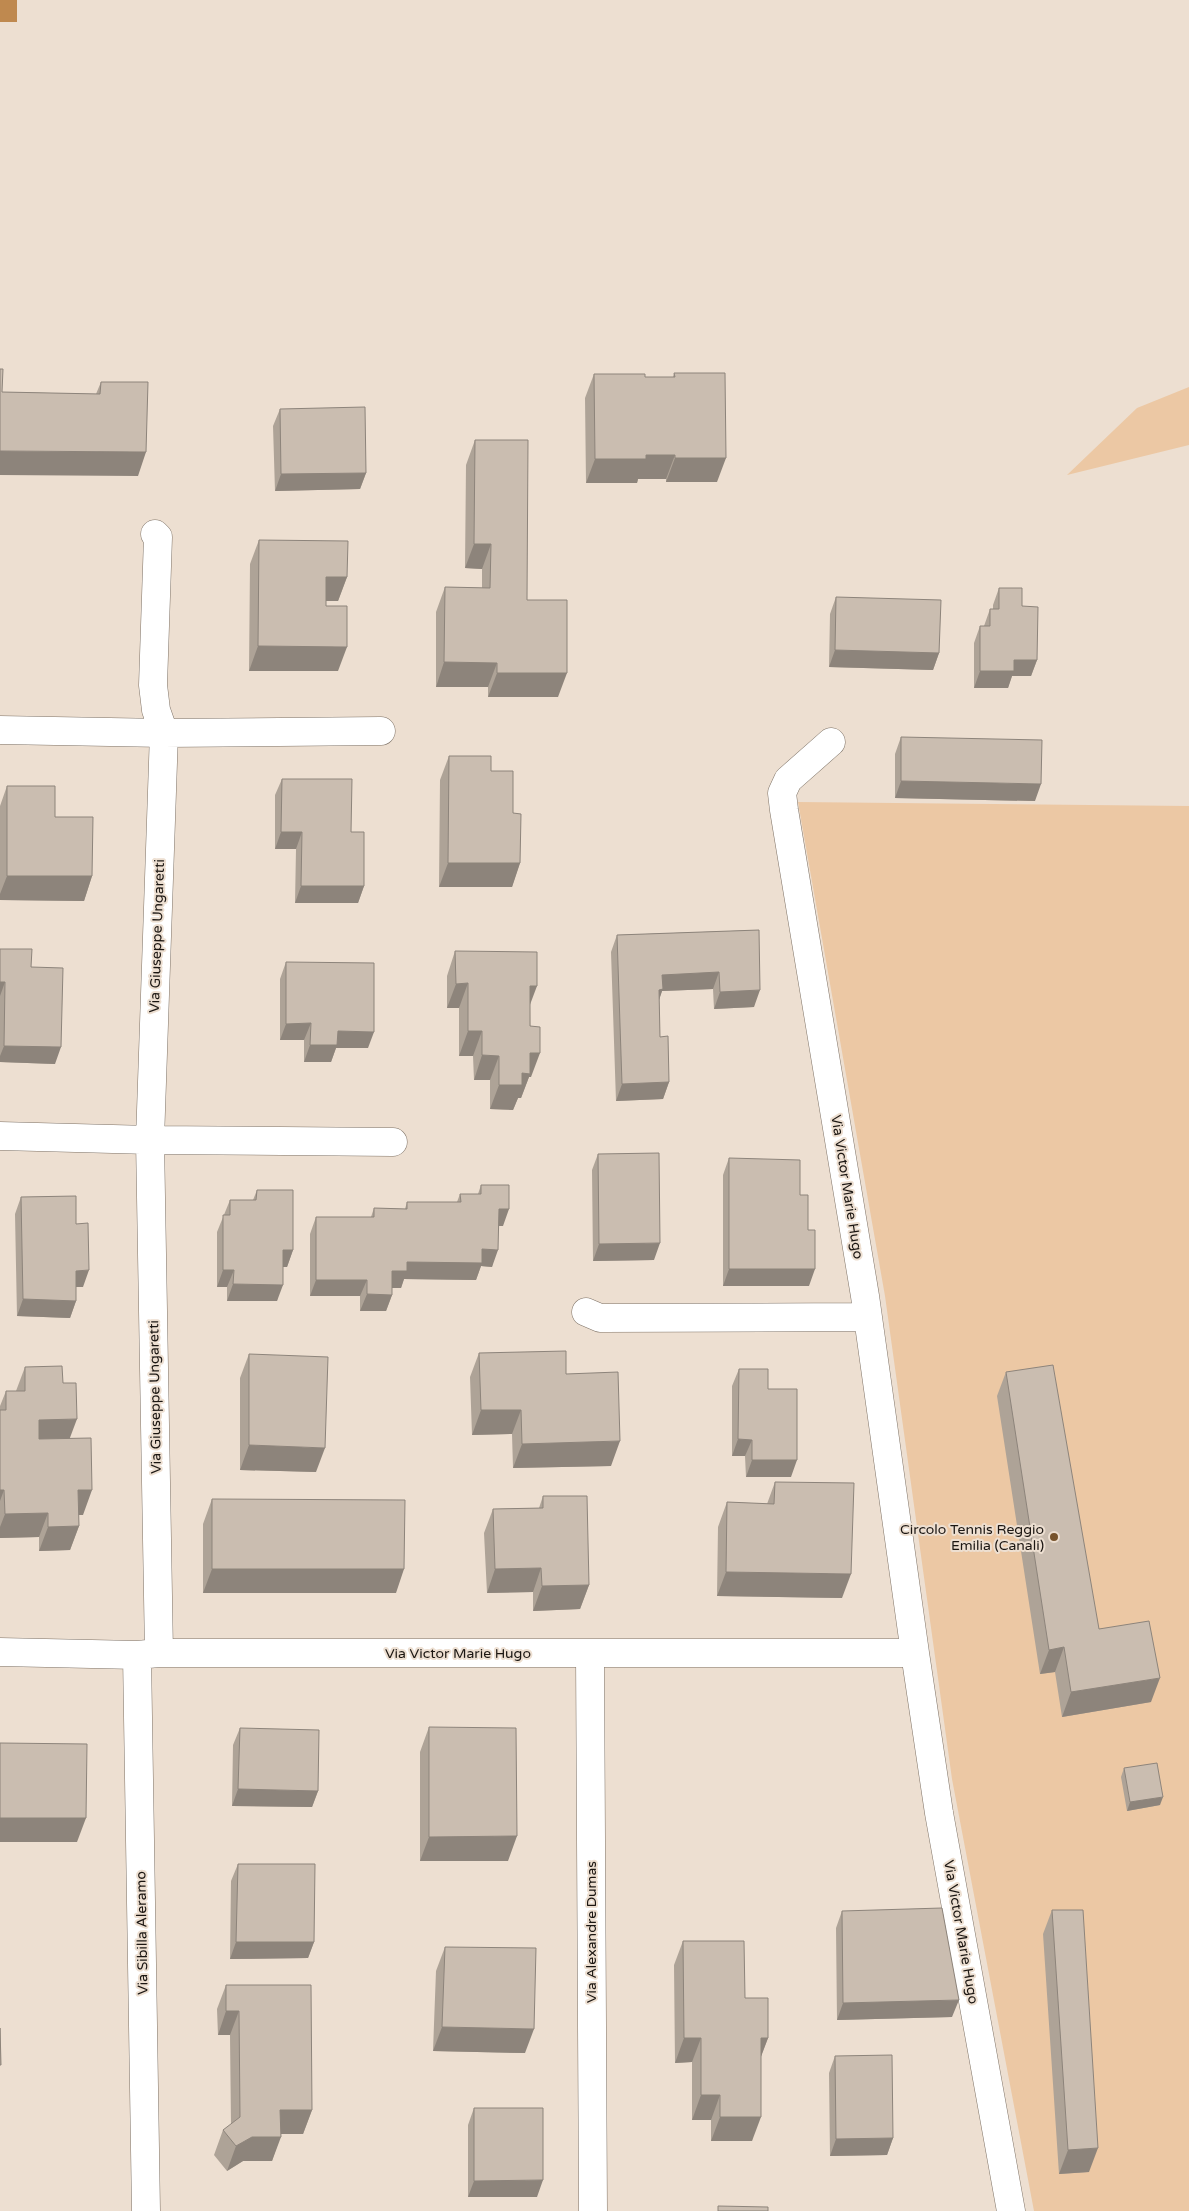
<svg xmlns="http://www.w3.org/2000/svg" width="1189" height="2211" viewBox="0 0 1189 2211" font-family="'Varela Round',sans-serif">
<rect width="100%" height="100%" fill="#eddfd1"/>
<path fill="#ecc8a4" d="M 1189,387 L 1189,445 L 1067,475 L 1137,408 Z
M 798,802 L 1189,806 L 1189,2211 L 1034,2211 L 952,1779 L 885,1296 Z"/>
<path fill="#bf894f" d="M 0,0 L 17,0 L 17,22 L 0,22 Z"/>
<g fill="none" stroke-linecap="round" stroke-linejoin="round">
<defs>
<path id="street" d="M 155,534 L 158,537 L 153,685 L 156,710 L 164,733 L 150,1140 L 159,1653
M 0,730 L 164,733 L 381,731
M 0,1136 L 150,1140 L 393,1142
M 586,1312 L 600,1318 L 867,1317
M 0,1652 L 137,1655 L 159,1653 L 915,1653 L 865,1296 L 784,810 L 782,793 L 788,780 L 831,742
M 915,1653 L 939,1813 L 1011,2211
M 590,1654 L 593,2211
M 137,1655 L 146,2211"/>
</defs>
<use href="#street" stroke="#7f7367" stroke-width="29"/>
<use href="#street" stroke="#fff" stroke-width="28"/>
</g>
<path fill="#aea397" d="M 674,373 L 717,482 L 666,482 L 666,479 L 638,479 L 637,483 L 586,483 L 585,398 L 594,374 L 645,377 L 673,377 Z
M 101,382 L 138,476 L 2,392 L 96,394 Z
M 280,409 L 366,473 L 360,489 L 275,491 L 273,426 Z
M 475,440 L 527,600 L 558,697 L 488,697 L 488,687 L 436,687 L 436,612 L 445,587 L 482,588 L 482,569 L 465,568 L 466,465 Z
M 259,540 L 347,577 L 338,601 L 326,601 L 326,606 L 338,671 L 249,671 L 250,564 Z
M 999,588 L 1022,606 L 1037,660 L 1031,676 L 1012,676 L 1008,688 L 974,688 L 974,643 L 980,626 L 984,626 L 990,609 L 993,609 L 993,605 Z
M 836,597 L 939,653 L 933,670 L 829,667 L 830,614 Z
M 901,737 L 1035,801 L 895,798 L 895,754 Z
M 449,756 L 491,771 L 513,813 L 520,863 L 512,887 L 439,887 L 440,780 Z
M 282,779 L 351,832 L 364,886 L 358,903 L 295,903 L 296,849 L 275,849 L 275,795 Z
M 7,786 L 55,817 L 92,876 L 84,901 L 0,900 L 0,806 Z
M 759,930 L 754,1007 L 714,1009 L 713,989 L 662,991 L 659,1000 L 660,1037 L 669,1082 L 663,1099 L 616,1101 L 611,952 L 617,935 Z
M 0,949 L 31,967 L 55,1064 L 0,1062 Z
M 455,951 L 530,1006 L 531,1077 L 529,1077 L 521,1098 L 518,1098 L 513,1110 L 490,1109 L 490,1080 L 474,1080 L 473,1056 L 459,1056 L 459,1008 L 447,1008 L 447,976 Z
M 286,962 L 368,1048 L 336,1048 L 331,1062 L 304,1062 L 304,1040 L 280,1040 L 280,979 Z
M 598,1154 L 654,1260 L 593,1261 L 592,1170 Z
M 729,1158 L 800,1195 L 808,1230 L 809,1286 L 723,1286 L 723,1175 Z
M 481,1185 L 503,1226 L 499,1226 L 492,1267 L 481,1266 L 476,1280 L 404,1279 L 401,1288 L 392,1288 L 392,1295 L 386,1311 L 360,1311 L 360,1296 L 310,1296 L 310,1234 L 316,1217 L 371,1217 L 374,1208 L 405,1209 L 407,1202 L 457,1202 L 460,1194 L 478,1194 Z
M 257,1190 L 293,1250 L 287,1267 L 283,1267 L 277,1301 L 227,1301 L 227,1287 L 217,1287 L 217,1232 L 230,1200 L 253,1200 Z
M 21,1197 L 76,1224 L 83,1287 L 76,1287 L 76,1301 L 70,1318 L 17,1316 L 15,1214 Z
M 479,1353 L 566,1374 L 611,1466 L 513,1468 L 512,1434 L 472,1435 L 470,1377 Z
M 249,1354 L 316,1472 L 240,1470 L 240,1378 Z
M 25,1367 L 63,1383 L 70,1438 L 83,1515 L 78,1515 L 79,1526 L 70,1550 L 39,1551 L 39,1537 L 0,1538 L 0,1406 L 6,1391 L 16,1391 Z
M 739,1369 L 768,1389 L 791,1477 L 746,1477 L 745,1456 L 732,1456 L 732,1386 Z
M 1006,1372 L 1099,1629 L 1151,1702 L 1062,1717 L 1055,1672 L 1040,1674 L 997,1396 Z
M 775,1482 L 842,1598 L 717,1596 L 718,1527 L 727,1502 L 767,1504 Z
M 543,1496 L 589,1585 L 580,1609 L 533,1611 L 533,1592 L 487,1593 L 484,1533 L 493,1509 L 539,1508 Z
M 212,1499 L 396,1593 L 203,1593 L 203,1524 Z
M 429,1727 L 508,1861 L 420,1861 L 420,1752 Z
M 240,1728 L 318,1791 L 312,1807 L 232,1806 L 233,1745 Z
M 1124,1768 L 1160,1805 L 1127,1811 L 1121,1777 Z
M 238,1864 L 314,1942 L 308,1958 L 230,1959 L 231,1881 Z
M 1052,1910 L 1089,2172 L 1059,2174 L 1043,1934 Z
M 842,1911 L 952,2017 L 837,2020 L 836,1928 Z
M 683,1941 L 745,1998 L 768,2038 L 761,2056 L 752,2141 L 711,2141 L 711,2120 L 692,2120 L 692,2062 L 675,2063 L 674,1965 Z
M 445,1947 L 525,2053 L 433,2051 L 436,1971 Z
M 226,1985 L 312,2110 L 303,2134 L 281,2134 L 272,2161 L 243,2161 L 227,2171 L 214,2155 L 223,2130 L 231,2125 L 230,2035 L 218,2035 L 217,2009 Z
M 835,2056 L 893,2138 L 887,2155 L 830,2156 L 829,2073 Z
M 474,2108 L 537,2197 L 468,2197 L 468,2125 Z"/>
<path fill="#8d847b" d="M 0,451 L 146,452 L 138,476 L 0,475 Z
M 646,455 L 675,455 L 666,479 L 638,479 L 637,483 L 586,483 L 595,459 Z
M 675,458 L 726,458 L 717,482 L 666,482 Z
M 366,473 L 360,489 L 275,491 L 281,474 Z
M 474,544 L 491,544 L 482,569 L 465,568 Z
M 326,577 L 347,577 L 338,601 L 317,601 Z
M 258,646 L 347,647 L 338,671 L 249,671 Z
M 835,650 L 939,653 L 933,670 L 829,667 Z
M 1014,660 L 1037,660 L 1031,676 L 1012,676 L 1008,688 L 974,688 L 980,671 Z
M 444,662 L 497,663 L 488,687 L 436,687 Z
M 497,673 L 567,673 L 558,697 L 488,697 Z
M 901,781 L 1041,784 L 1035,801 L 895,798 Z
M 281,832 L 302,832 L 296,849 L 275,849 Z
M 448,863 L 520,863 L 512,887 L 439,887 Z
M 7,876 L 92,876 L 84,901 L 0,900 L 0,894 Z
M 301,886 L 364,886 L 358,903 L 295,903 Z
M 719,972 L 713,989 L 662,991 L 657,1006 L 653,1006 L 662,975 Z
M 0,982 L 5,982 L 0,996 Z
M 468,983 L 459,1008 L 447,1008 L 456,984 Z
M 530,986 L 537,986 L 528,1010 Z
M 760,990 L 754,1007 L 714,1009 L 720,992 Z
M 311,1023 L 304,1040 L 280,1040 L 286,1024 Z
M 338,1031 L 374,1032 L 368,1048 L 336,1048 L 331,1062 L 304,1062 L 310,1045 Z
M 468,1031 L 482,1031 L 473,1056 L 459,1056 Z
M 4,1046 L 61,1047 L 55,1064 L 0,1062 L 0,1056 Z
M 530,1053 L 540,1053 L 531,1077 L 529,1077 L 521,1098 L 518,1098 L 513,1110 L 490,1109 L 499,1085 Z
M 482,1055 L 499,1056 L 490,1080 L 474,1080 Z
M 669,1082 L 663,1099 L 616,1101 L 622,1084 Z
M 499,1209 L 509,1209 L 503,1226 L 493,1226 Z
M 660,1243 L 654,1260 L 593,1261 L 599,1244 Z
M 482,1249 L 498,1250 L 492,1267 L 481,1266 L 476,1280 L 404,1279 L 401,1288 L 386,1288 L 392,1271 L 407,1262 Z
M 283,1250 L 293,1250 L 287,1267 L 277,1267 Z
M 729,1269 L 815,1269 L 809,1286 L 723,1286 Z
M 89,1270 L 83,1287 L 70,1287 L 76,1271 Z
M 223,1270 L 234,1270 L 227,1287 L 217,1287 Z
M 316,1280 L 367,1280 L 360,1296 L 310,1296 Z
M 233,1284 L 283,1285 L 277,1301 L 227,1301 Z
M 367,1294 L 392,1295 L 386,1311 L 360,1311 Z
M 23,1299 L 76,1301 L 70,1318 L 17,1316 Z
M 481,1410 L 521,1410 L 512,1434 L 472,1435 Z
M 77,1419 L 68,1443 L 30,1444 L 39,1420 Z
M 738,1439 L 752,1440 L 745,1456 L 732,1456 Z
M 620,1441 L 611,1466 L 513,1468 L 522,1444 Z
M 249,1445 L 325,1448 L 316,1472 L 240,1470 Z
M 752,1460 L 797,1460 L 791,1477 L 746,1477 Z
M 0,1490 L 4,1490 L 0,1501 Z
M 78,1490 L 92,1490 L 83,1515 L 69,1515 Z
M 48,1513 L 39,1537 L 0,1538 L 0,1527 L 5,1514 Z
M 79,1526 L 70,1550 L 39,1551 L 48,1527 Z
M 541,1568 L 533,1592 L 487,1593 L 495,1569 Z
M 212,1569 L 404,1569 L 396,1593 L 203,1593 Z
M 726,1572 L 851,1574 L 842,1598 L 717,1596 Z
M 589,1585 L 580,1609 L 533,1611 L 542,1586 Z
M 1064,1647 L 1055,1672 L 1040,1674 L 1049,1650 Z
M 1160,1678 L 1151,1702 L 1062,1717 L 1071,1692 Z
M 238,1789 L 318,1791 L 312,1807 L 232,1806 Z
M 1163,1797 L 1160,1805 L 1127,1811 L 1130,1802 Z
M 0,1818 L 86,1818 L 77,1842 L 0,1842 Z
M 517,1836 L 508,1861 L 420,1861 L 429,1837 Z
M 236,1942 L 314,1942 L 308,1958 L 230,1959 Z
M 959,2000 L 952,2017 L 837,2020 L 843,2003 Z
M 226,2011 L 239,2011 L 230,2035 L 218,2035 Z
M 442,2027 L 534,2029 L 525,2053 L 433,2051 Z
M 684,2038 L 701,2038 L 692,2062 L 675,2063 Z
M 761,2038 L 768,2038 L 759,2062 Z
M 701,2095 L 720,2095 L 711,2120 L 692,2120 Z
M 280,2110 L 312,2110 L 303,2134 L 272,2134 Z
M 720,2117 L 761,2117 L 752,2141 L 711,2141 Z
M 252,2137 L 281,2137 L 272,2161 L 243,2161 L 227,2171 L 236,2146 Z
M 893,2138 L 887,2155 L 830,2156 L 836,2139 Z
M 1098,2148 L 1089,2172 L 1059,2174 L 1068,2150 Z
M 543,2180 L 537,2197 L 468,2197 L 474,2181 Z"/>
<path fill="#cabdb0" stroke="#8d847b" d="M 0,369 L 3,369 L 2,392 L 100,394 L 101,382 L 148,382 L 146,452 L 0,451 Z
M 674,373 L 725,373 L 726,458 L 675,458 L 675,455 L 646,455 L 646,459 L 595,459 L 594,374 L 645,374 L 645,377 L 675,377 Z
M 365,407 L 366,473 L 281,474 L 280,409 Z
M 475,440 L 528,440 L 527,600 L 567,600 L 567,673 L 497,673 L 497,663 L 444,662 L 445,587 L 490,588 L 491,544 L 474,544 Z
M 259,540 L 348,541 L 347,577 L 326,577 L 326,606 L 347,606 L 347,647 L 258,646 Z
M 999,588 L 1022,588 L 1022,606 L 1038,607 L 1037,660 L 1014,660 L 1014,671 L 980,671 L 980,626 L 990,626 L 990,609 L 999,609 Z
M 836,597 L 941,600 L 939,653 L 835,650 Z
M 901,737 L 1042,740 L 1041,784 L 901,781 Z
M 449,756 L 491,756 L 491,771 L 513,771 L 513,813 L 521,814 L 520,863 L 448,863 Z
M 282,779 L 352,779 L 351,832 L 364,832 L 364,886 L 301,886 L 302,832 L 281,832 Z
M 7,786 L 55,786 L 55,817 L 93,817 L 92,876 L 7,876 Z
M 759,930 L 760,990 L 720,992 L 719,972 L 662,975 L 663,989 L 659,990 L 660,1037 L 668,1036 L 669,1082 L 622,1084 L 617,935 Z
M 0,949 L 32,949 L 31,967 L 63,968 L 61,1047 L 4,1046 L 5,982 L 0,982 Z
M 455,951 L 537,952 L 537,986 L 530,986 L 530,1026 L 540,1027 L 540,1053 L 530,1053 L 530,1074 L 522,1073 L 522,1085 L 499,1085 L 499,1056 L 482,1055 L 482,1031 L 468,1031 L 468,983 L 456,984 Z
M 286,962 L 374,963 L 374,1032 L 338,1031 L 337,1045 L 310,1045 L 311,1023 L 286,1024 Z
M 659,1153 L 660,1243 L 599,1244 L 598,1154 Z
M 729,1158 L 800,1160 L 800,1195 L 808,1195 L 808,1230 L 815,1230 L 815,1269 L 729,1269 Z
M 481,1185 L 509,1185 L 509,1209 L 499,1209 L 498,1250 L 482,1249 L 482,1263 L 407,1262 L 407,1271 L 392,1271 L 392,1295 L 367,1294 L 367,1280 L 316,1280 L 316,1217 L 374,1217 L 374,1208 L 407,1209 L 407,1202 L 461,1202 L 460,1194 L 481,1194 Z
M 257,1190 L 293,1190 L 293,1250 L 283,1250 L 283,1285 L 233,1284 L 234,1270 L 223,1270 L 223,1215 L 230,1215 L 230,1200 L 256,1200 Z
M 76,1196 L 76,1224 L 88,1223 L 89,1270 L 76,1271 L 76,1301 L 23,1299 L 21,1197 Z
M 566,1351 L 566,1374 L 618,1372 L 620,1441 L 522,1444 L 521,1410 L 481,1410 L 479,1353 Z
M 249,1354 L 328,1357 L 325,1448 L 249,1445 Z
M 1053,1365 L 1099,1629 L 1149,1621 L 1160,1678 L 1071,1692 L 1064,1647 L 1049,1650 L 1006,1372 Z
M 62,1366 L 63,1383 L 76,1383 L 77,1419 L 39,1420 L 39,1439 L 91,1438 L 92,1490 L 78,1490 L 79,1526 L 48,1527 L 48,1513 L 5,1514 L 4,1490 L 0,1490 L 0,1410 L 6,1410 L 6,1391 L 25,1391 L 25,1367 Z
M 739,1369 L 768,1369 L 768,1389 L 797,1389 L 797,1460 L 752,1460 L 752,1440 L 738,1439 Z
M 775,1482 L 854,1483 L 851,1574 L 726,1572 L 727,1502 L 774,1504 Z
M 543,1496 L 587,1496 L 589,1585 L 542,1586 L 541,1568 L 495,1569 L 493,1509 L 543,1508 Z
M 212,1499 L 405,1500 L 404,1569 L 212,1569 Z
M 429,1727 L 516,1728 L 517,1836 L 429,1837 Z
M 240,1728 L 319,1730 L 318,1791 L 238,1789 Z
M 0,1743 L 87,1744 L 86,1818 L 0,1818 Z
M 1157,1763 L 1163,1797 L 1130,1802 L 1124,1768 Z
M 238,1864 L 315,1864 L 314,1942 L 236,1942 Z
M 942,1908 L 959,2000 L 843,2003 L 842,1911 Z
M 1052,1910 L 1083,1910 L 1098,2148 L 1068,2150 Z
M 683,1941 L 744,1941 L 745,1998 L 768,1998 L 768,2038 L 761,2038 L 761,2117 L 720,2117 L 720,2095 L 701,2095 L 701,2038 L 684,2038 Z
M 445,1947 L 536,1948 L 534,2029 L 442,2027 Z
M 226,1985 L 311,1985 L 312,2110 L 280,2110 L 281,2137 L 252,2137 L 236,2146 L 223,2130 L 240,2117 L 239,2011 L 226,2011 Z
M 0,2028 L 1,2065 L 0,2065 Z
M 892,2055 L 893,2138 L 836,2139 L 835,2056 Z
M 474,2108 L 543,2108 L 543,2180 L 474,2181 Z
M 718,2206 L 768,2207 L 768,2211 L 718,2211 Z"/>
<circle fill="#77532c" stroke="#eddfd1" stroke-width="2" cx="1054" cy="1537" r="5"/>
<g text-anchor="middle" dominant-baseline="central" stroke-width="4" stroke-linejoin="round" paint-order="stroke">
<g font-size="14" fill="#1b1612" stroke="#eddfd1">
<text transform="translate(157 936) rotate(-88)">Via Giuseppe Ungaretti</text>
<text transform="translate(847 1187) rotate(81)">Via Victor Marie Hugo</text>
<text transform="translate(155 1397) rotate(-91)">Via Giuseppe Ungaretti</text>
<text x="458" y="1653">Via Victor Marie Hugo</text>
<text transform="translate(591 1932) rotate(-90)">Via Alexandre Dumas</text>
<text transform="translate(961 1932) rotate(80)">Via Victor Marie Hugo</text>
<text transform="translate(142 1933) rotate(-91)">Via Sibilla Aleramo</text>
</g>
<g font-size="14" fill="#1b1612" stroke="#eddfd1" text-anchor="end">
<text x="1044" y="1529">Circolo Tennis Reggio<tspan x="1044" dy="16">Emilia (Canali)</tspan></text>
</g>
</g>
</svg>
